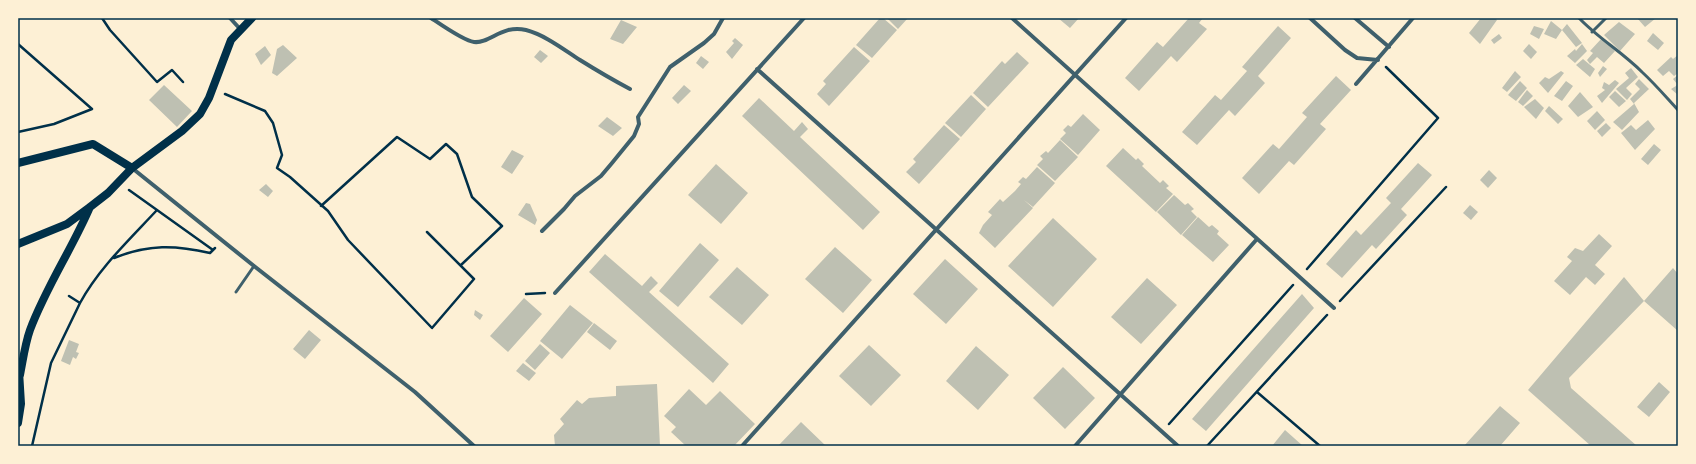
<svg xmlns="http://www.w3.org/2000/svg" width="1696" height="464" viewBox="0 0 1696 464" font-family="'Fira Sans',sans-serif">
<rect width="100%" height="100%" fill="#fdf0d5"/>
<path fill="#bec0b2" d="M 880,18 L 883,18 L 897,30 L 872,58 L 856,45 Z
M 887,18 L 908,18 L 898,29 Z
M 1058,18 L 1079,18 L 1070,28 Z
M 1189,18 L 1203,18 L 1199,23 L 1207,29 L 1177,62 L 1171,56 L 1139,91 L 1125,78 L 1157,42 L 1163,47 Z
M 1481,18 L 1495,18 L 1497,20 L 1480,44 L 1469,33 Z
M 1637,18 L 1656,18 L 1645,27 Z
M 621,20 L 637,27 L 623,44 L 610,39 Z
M 1551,21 L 1562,30 L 1556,39 L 1544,34 Z
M 1619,22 L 1635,34 L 1620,51 L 1604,35 Z
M 1567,24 L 1582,43 L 1576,47 L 1562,30 Z
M 1278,26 L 1291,38 L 1258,76 L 1265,83 L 1235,116 L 1229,110 L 1197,145 L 1182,132 L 1215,95 L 1221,100 L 1247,71 L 1242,67 Z
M 1534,26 L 1544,29 L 1539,39 L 1530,34 Z
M 1653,33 L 1664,43 L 1658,50 L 1647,41 Z
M 1499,34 L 1502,38 L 1494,44 L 1491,40 Z
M 735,38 L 743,45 L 732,59 L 726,52 L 734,43 L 732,41 Z
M 1602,38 L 1615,51 L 1604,63 L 1597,57 L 1590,64 L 1587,60 L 1593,53 L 1590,51 Z
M 1529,44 L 1537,52 L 1531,59 L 1523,51 Z
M 1582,44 L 1587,51 L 1575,63 L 1567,56 L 1575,49 L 1576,51 Z
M 283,45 L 297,58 L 277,76 L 272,73 L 277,49 Z
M 265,46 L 271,55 L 261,65 L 255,54 Z
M 854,47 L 870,61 L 829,106 L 817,94 L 826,84 L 823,81 Z
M 540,50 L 548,56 L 541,63 L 534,57 Z
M 1017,52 L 1029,63 L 988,107 L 973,93 L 1002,61 L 1005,64 Z
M 1678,55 L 1678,73 L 1674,76 L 1669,71 L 1663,76 L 1657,70 L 1671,57 L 1673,59 Z
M 701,56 L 709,62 L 703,69 L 696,63 Z
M 1583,59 L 1595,69 L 1590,77 L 1576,65 Z
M 1603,66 L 1607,69 L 1600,77 L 1598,73 Z
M 1631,68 L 1638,77 L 1626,88 L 1632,94 L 1627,100 L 1616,89 L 1629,78 L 1625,73 Z
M 1515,71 L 1521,77 L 1507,92 L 1502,88 Z
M 1561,71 L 1564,73 L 1548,93 L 1539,83 L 1545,77 L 1549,79 Z
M 1678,75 L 1678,95 L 1671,89 L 1676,86 L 1677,84 L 1673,79 Z
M 1336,76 L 1351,90 L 1320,124 L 1326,129 L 1294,165 L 1289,161 L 1259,194 L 1242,178 L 1273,144 L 1279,149 L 1307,117 L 1302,113 Z
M 1639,79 L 1649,89 L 1634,103 L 1639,112 L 1622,130 L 1613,122 L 1634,104 L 1630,99 L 1640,89 L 1635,84 Z
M 1615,80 L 1619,83 L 1602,103 L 1597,96 L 1605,90 L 1602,88 L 1604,82 L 1609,85 Z
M 1520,81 L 1527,88 L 1516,101 L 1508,95 Z
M 1566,81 L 1573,86 L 1562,101 L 1554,96 Z
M 164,85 L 192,111 L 177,127 L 149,100 Z
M 684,85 L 691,91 L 678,104 L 672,98 Z
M 1527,90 L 1533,96 L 1523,106 L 1518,102 Z
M 1615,91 L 1626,101 L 1619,107 L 1609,97 Z
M 1580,92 L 1593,107 L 1578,117 L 1568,106 Z
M 971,95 L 986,109 L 961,137 L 945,123 Z
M 759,98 L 794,131 L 802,122 L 808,129 L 800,137 L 880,212 L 863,230 L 742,116 Z
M 1535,99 L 1544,108 L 1536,119 L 1524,107 Z
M 1549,106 L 1563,119 L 1558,124 L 1545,111 Z
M 1597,111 L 1605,120 L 1595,130 L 1587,121 Z
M 1083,114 L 1100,130 L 1078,155 L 1060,139 L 1066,133 L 1063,130 L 1068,125 L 1071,127 Z
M 607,117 L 622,128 L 613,136 L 598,126 Z
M 1648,120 L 1655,129 L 1635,150 L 1621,133 L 1631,125 L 1636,130 Z
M 1606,123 L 1611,128 L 1602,137 L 1597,131 Z
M 944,125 L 960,139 L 919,184 L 906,172 L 916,162 L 913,159 Z
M 1060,140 L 1078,157 L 1055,181 L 1037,165 L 1043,159 L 1040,156 L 1046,151 L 1048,153 Z
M 1654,144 L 1661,150 L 1648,165 L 1641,159 Z
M 1123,148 L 1136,160 L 1138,158 L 1144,164 L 1142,166 L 1160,183 L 1163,180 L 1169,186 L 1166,188 L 1173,194 L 1156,212 L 1106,166 Z
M 512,150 L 524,156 L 512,174 L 501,167 Z
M 1418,163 L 1432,175 L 1401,209 L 1407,215 L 1376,249 L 1372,245 L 1342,278 L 1326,264 L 1356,230 L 1361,235 L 1391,203 L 1386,198 Z
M 716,164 L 748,193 L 721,224 L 688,195 Z
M 1037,167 L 1055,183 L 1033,207 L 1024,200 L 1033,208 L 995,248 L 979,233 L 983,225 L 992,215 L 988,212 L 1000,199 L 1003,202 L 1015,191 L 1021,184 L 1018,182 L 1023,177 L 1026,179 Z
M 1489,170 L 1497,178 L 1488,188 L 1480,180 Z
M 266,184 L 273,191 L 268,197 L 259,190 Z
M 1174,195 L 1185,205 L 1188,203 L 1194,209 L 1191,211 L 1197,217 L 1181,235 L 1157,212 Z
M 526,203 L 530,204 L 537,220 L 535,225 L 518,215 Z
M 1470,205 L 1478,212 L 1471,220 L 1463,213 Z
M 1198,217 L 1209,227 L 1212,225 L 1219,231 L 1217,234 L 1229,245 L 1213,262 L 1182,235 Z
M 1053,218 L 1097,259 L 1053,307 L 1008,266 Z
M 1599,234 L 1612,246 L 1595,265 L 1605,274 L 1595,285 L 1586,277 L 1570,295 L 1554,281 L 1572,261 L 1567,257 L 1575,248 L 1583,251 Z
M 700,243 L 719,260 L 678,307 L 659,291 Z
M 835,247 L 872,280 L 843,313 L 805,279 Z
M 605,254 L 642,286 L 651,276 L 658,283 L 649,292 L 729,364 L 713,383 L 589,272 Z
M 945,259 L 978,289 L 946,324 L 913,294 Z
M 737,267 L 769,295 L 742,325 L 709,297 Z
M 1673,268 L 1678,274 L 1678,331 L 1644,301 L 1569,378 L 1571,388 L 1637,446 L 1591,446 L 1528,390 L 1624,277 L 1644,301 Z
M 1147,278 L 1177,305 L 1141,344 L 1111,317 Z
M 1302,294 L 1314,308 L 1206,431 L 1192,419 Z
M 524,298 L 542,314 L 508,352 L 490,336 Z
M 570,305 L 593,323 L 562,359 L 540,341 Z
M 475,310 L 483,315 L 480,320 L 474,315 Z
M 594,323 L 617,341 L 610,350 L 587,332 Z
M 309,330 L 321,340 L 305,359 L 293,349 Z
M 69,340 L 79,344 L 76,352 L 79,353 L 76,359 L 73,357 L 70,365 L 61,361 Z
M 540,344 L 550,353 L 535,370 L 525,361 Z
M 869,345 L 901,375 L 871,406 L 839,376 Z
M 976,346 L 1009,375 L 978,410 L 946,381 Z
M 523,363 L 536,373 L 529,381 L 516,371 Z
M 1063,367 L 1095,398 L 1065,429 L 1033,398 Z
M 1659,382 L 1670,392 L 1649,417 L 1637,407 Z
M 657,384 L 660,446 L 555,446 L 554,435 L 564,424 L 560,419 L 577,400 L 582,404 L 589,398 L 616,396 L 616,386 Z
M 689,389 L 706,405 L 720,391 L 755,424 L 734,446 L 686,446 L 671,432 L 676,427 L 664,416 Z
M 1500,406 L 1520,423 L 1500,446 L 1464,446 Z
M 801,422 L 826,446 L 778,446 Z
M 1285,430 L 1303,446 L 1272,446 Z"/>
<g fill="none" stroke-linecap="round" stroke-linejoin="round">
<path stroke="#003049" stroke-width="2.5" d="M 102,18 L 110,30 L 157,82 L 172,70 L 183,82
M 18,44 L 92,109 L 54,124 L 18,132
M 225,94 L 265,111 L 273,123 L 282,155 L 277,168 L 290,177 L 328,211 L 348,240 L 432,328 L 474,279 L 427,232
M 129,190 L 213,250
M 321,206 L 397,137 L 430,159 L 446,144 L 457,154 L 472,197 L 502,226 L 461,265
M 114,258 C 149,244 175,245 210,253 L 215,248
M 1307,269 L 1438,118 L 1386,67
M 526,294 L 545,293
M 69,296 L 80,303 C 99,268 130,239 157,210
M 1340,301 L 1446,187
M 1257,392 L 1320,446
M 1169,424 L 1293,285
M 32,446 L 51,363 L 80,303
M 1207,446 L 1327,315"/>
<path stroke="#3f606c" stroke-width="3" d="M 1579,18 C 1598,38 1622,52 1642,72 C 1655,84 1666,97 1678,110
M 1592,32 L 1606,18
M 236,292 L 254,266"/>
<path stroke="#3f606c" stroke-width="4" d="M 230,18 L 241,30
M 431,18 C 440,24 464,41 474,42 C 490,44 502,24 526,30 C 545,35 563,49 580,60 C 596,70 613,80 630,89
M 1012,18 L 1334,308
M 1310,18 L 1345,50 L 1357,58 L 1378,60
M 1355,18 L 1389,47
M 757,69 L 1178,446
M 1356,84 L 1413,18
M 132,168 L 254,266 L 415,392 L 474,446
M 542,231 L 564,209 L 575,196 L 601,176 L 612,163 L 634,136 L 639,124 L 638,117 L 670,67 L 704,43 L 714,34 L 723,18
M 555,293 L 804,18
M 742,446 L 1126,18
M 1075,446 L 1257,239"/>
<path stroke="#003049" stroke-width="8" d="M 18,163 L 93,144 L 132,168
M 18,244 L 67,224 L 90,207 L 108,193 L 132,168 L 182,131 L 200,114 L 209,98 L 231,40 L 252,18
M 20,375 C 23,360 25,344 30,330 C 46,287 72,249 90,207
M 18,423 L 21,404 L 19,371"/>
</g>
<rect width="1696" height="464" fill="none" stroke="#fdf0d5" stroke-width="38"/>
<rect x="19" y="19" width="1658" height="426" fill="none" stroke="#003049" stroke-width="1.5"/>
</svg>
